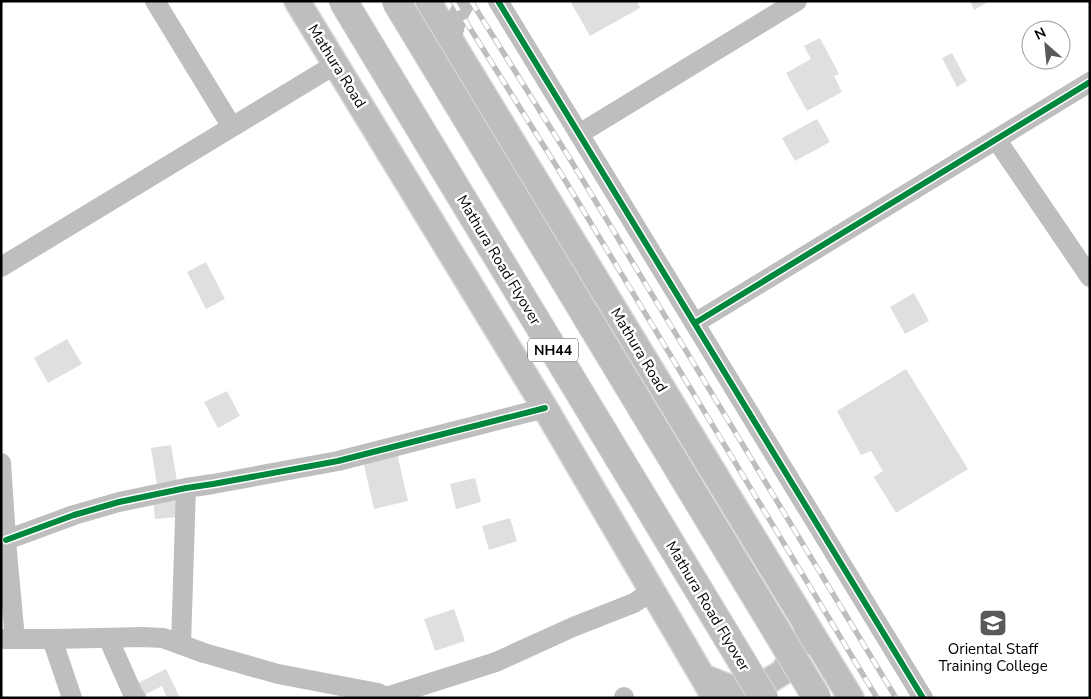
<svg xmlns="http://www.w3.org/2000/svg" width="1091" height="699" viewBox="0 0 1091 699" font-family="'Nunito Sans',sans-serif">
<rect width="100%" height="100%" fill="#fff"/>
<path fill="#dfdfdf" d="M 570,1 L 637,1 L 640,8 L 590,36 Z
M 970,1 L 985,1 L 986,3 L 974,10 Z
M 820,38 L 839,74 L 834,76 L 842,92 L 807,111 L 786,73 L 811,59 L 804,46 Z
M 952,53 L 967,81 L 957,87 L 942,58 Z
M 817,119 L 830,142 L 795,161 L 782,138 Z
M 206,262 L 225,299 L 206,309 L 187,272 Z
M 914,293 L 929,321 L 905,334 L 890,307 Z
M 67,339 L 82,364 L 48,383 L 34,358 Z
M 906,369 L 968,469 L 896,513 L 874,477 L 883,471 L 871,451 L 861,455 L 837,411 Z
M 227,391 L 240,416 L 218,428 L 204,402 Z
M 171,445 L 177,481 L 157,485 L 151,448 Z
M 397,453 L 408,501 L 374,509 L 363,461 Z
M 475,478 L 481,502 L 456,509 L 450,484 Z
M 177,496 L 179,517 L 155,519 L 153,499 Z
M 510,518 L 517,541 L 489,550 L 482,526 Z
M 454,609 L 465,641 L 435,651 L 424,619 Z
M 166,669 L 180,698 L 167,698 L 162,686 L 140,697 L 134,685 Z"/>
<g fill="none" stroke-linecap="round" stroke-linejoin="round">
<defs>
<path id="major" d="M 297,1 L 545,408 L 715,698
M 428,1 L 451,41 L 851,698
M 703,677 L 731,688 L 759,687 L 783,672 L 799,646 L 799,642"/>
</defs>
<use href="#major" stroke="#dbdbdb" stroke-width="28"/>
<path stroke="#bebebe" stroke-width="20" d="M 155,1 L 232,127
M 498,1 L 923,698
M 451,41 L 457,17 L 466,1
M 579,134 L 797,1
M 996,139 L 1090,277
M 1,267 L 336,64
M 695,323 L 1090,82
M 1,463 L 7,552 L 15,639
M 6,540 L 74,515 L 119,502 L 186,488 L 213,484 L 338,461 L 545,408
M 108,638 L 133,694 L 136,698
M 1,639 L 52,639 L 143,637 L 163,638 L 204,653 L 278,674 L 378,693 L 387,698
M 52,639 L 72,698
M 181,645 L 186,488
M 386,697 L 496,662 L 573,627 L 634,603 L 652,591
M 624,698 L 624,697"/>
<use href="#major" stroke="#bebebe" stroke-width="25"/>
<defs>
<path id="rail" d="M 453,1 L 557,167 L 877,698
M 471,1 L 570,159 L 896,698"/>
</defs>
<use href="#rail" stroke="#bebebe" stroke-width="5.5"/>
<use href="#rail" stroke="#fff" stroke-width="4" stroke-dasharray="11" stroke-linecap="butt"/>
<defs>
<path id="highway-bridge" d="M 343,1 L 764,698
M 396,1 L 817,698"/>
</defs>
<use href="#highway-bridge" stroke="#dbdbdb" stroke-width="30" stroke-linecap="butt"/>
<use href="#highway-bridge" stroke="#bebebe" stroke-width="28"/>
<defs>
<path id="cycleway" d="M 498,1 L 923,698
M 695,323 L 1090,82
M 6,540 L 74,515 L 119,502 L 186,488 L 213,484 L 338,461 L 545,408"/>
</defs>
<use href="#cycleway" stroke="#fff" stroke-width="9"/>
<use href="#cycleway" stroke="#00873e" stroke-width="6"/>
</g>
<defs>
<symbol id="university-square" viewBox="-11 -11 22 22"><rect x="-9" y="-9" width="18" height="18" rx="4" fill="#595959" stroke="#fff"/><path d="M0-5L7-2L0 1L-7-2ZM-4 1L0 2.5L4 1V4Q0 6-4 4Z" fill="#fff"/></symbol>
</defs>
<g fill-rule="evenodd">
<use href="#university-square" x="977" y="607" width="32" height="32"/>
</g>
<g text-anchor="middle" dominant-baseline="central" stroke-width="5" stroke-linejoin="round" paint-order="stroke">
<rect fill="#fff" stroke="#4c4c4c" stroke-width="1" x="528" y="338.5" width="50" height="23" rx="4"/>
<g font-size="14" font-weight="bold" fill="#000">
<text x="553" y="350">NH44</text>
</g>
<g font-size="15" fill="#000" stroke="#fff">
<text transform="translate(337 66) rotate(58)">Mathura Road</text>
<text transform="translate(499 260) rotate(59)">Mathura Road Flyover</text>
<text transform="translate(639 350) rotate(59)">Mathura Road</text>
<text transform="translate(708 606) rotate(59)">Mathura Road Flyover</text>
</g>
<g font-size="15" fill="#000" stroke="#fff">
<text x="993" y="649">Oriental Staff<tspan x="993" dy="17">Training College</tspan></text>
</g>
</g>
<rect width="1091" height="699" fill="none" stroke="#000000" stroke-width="5"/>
<g transform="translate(1046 45) rotate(333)"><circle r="24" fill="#ffffff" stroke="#999999"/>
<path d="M0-4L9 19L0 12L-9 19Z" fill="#595959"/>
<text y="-8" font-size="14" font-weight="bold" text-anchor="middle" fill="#000000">N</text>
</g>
</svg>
